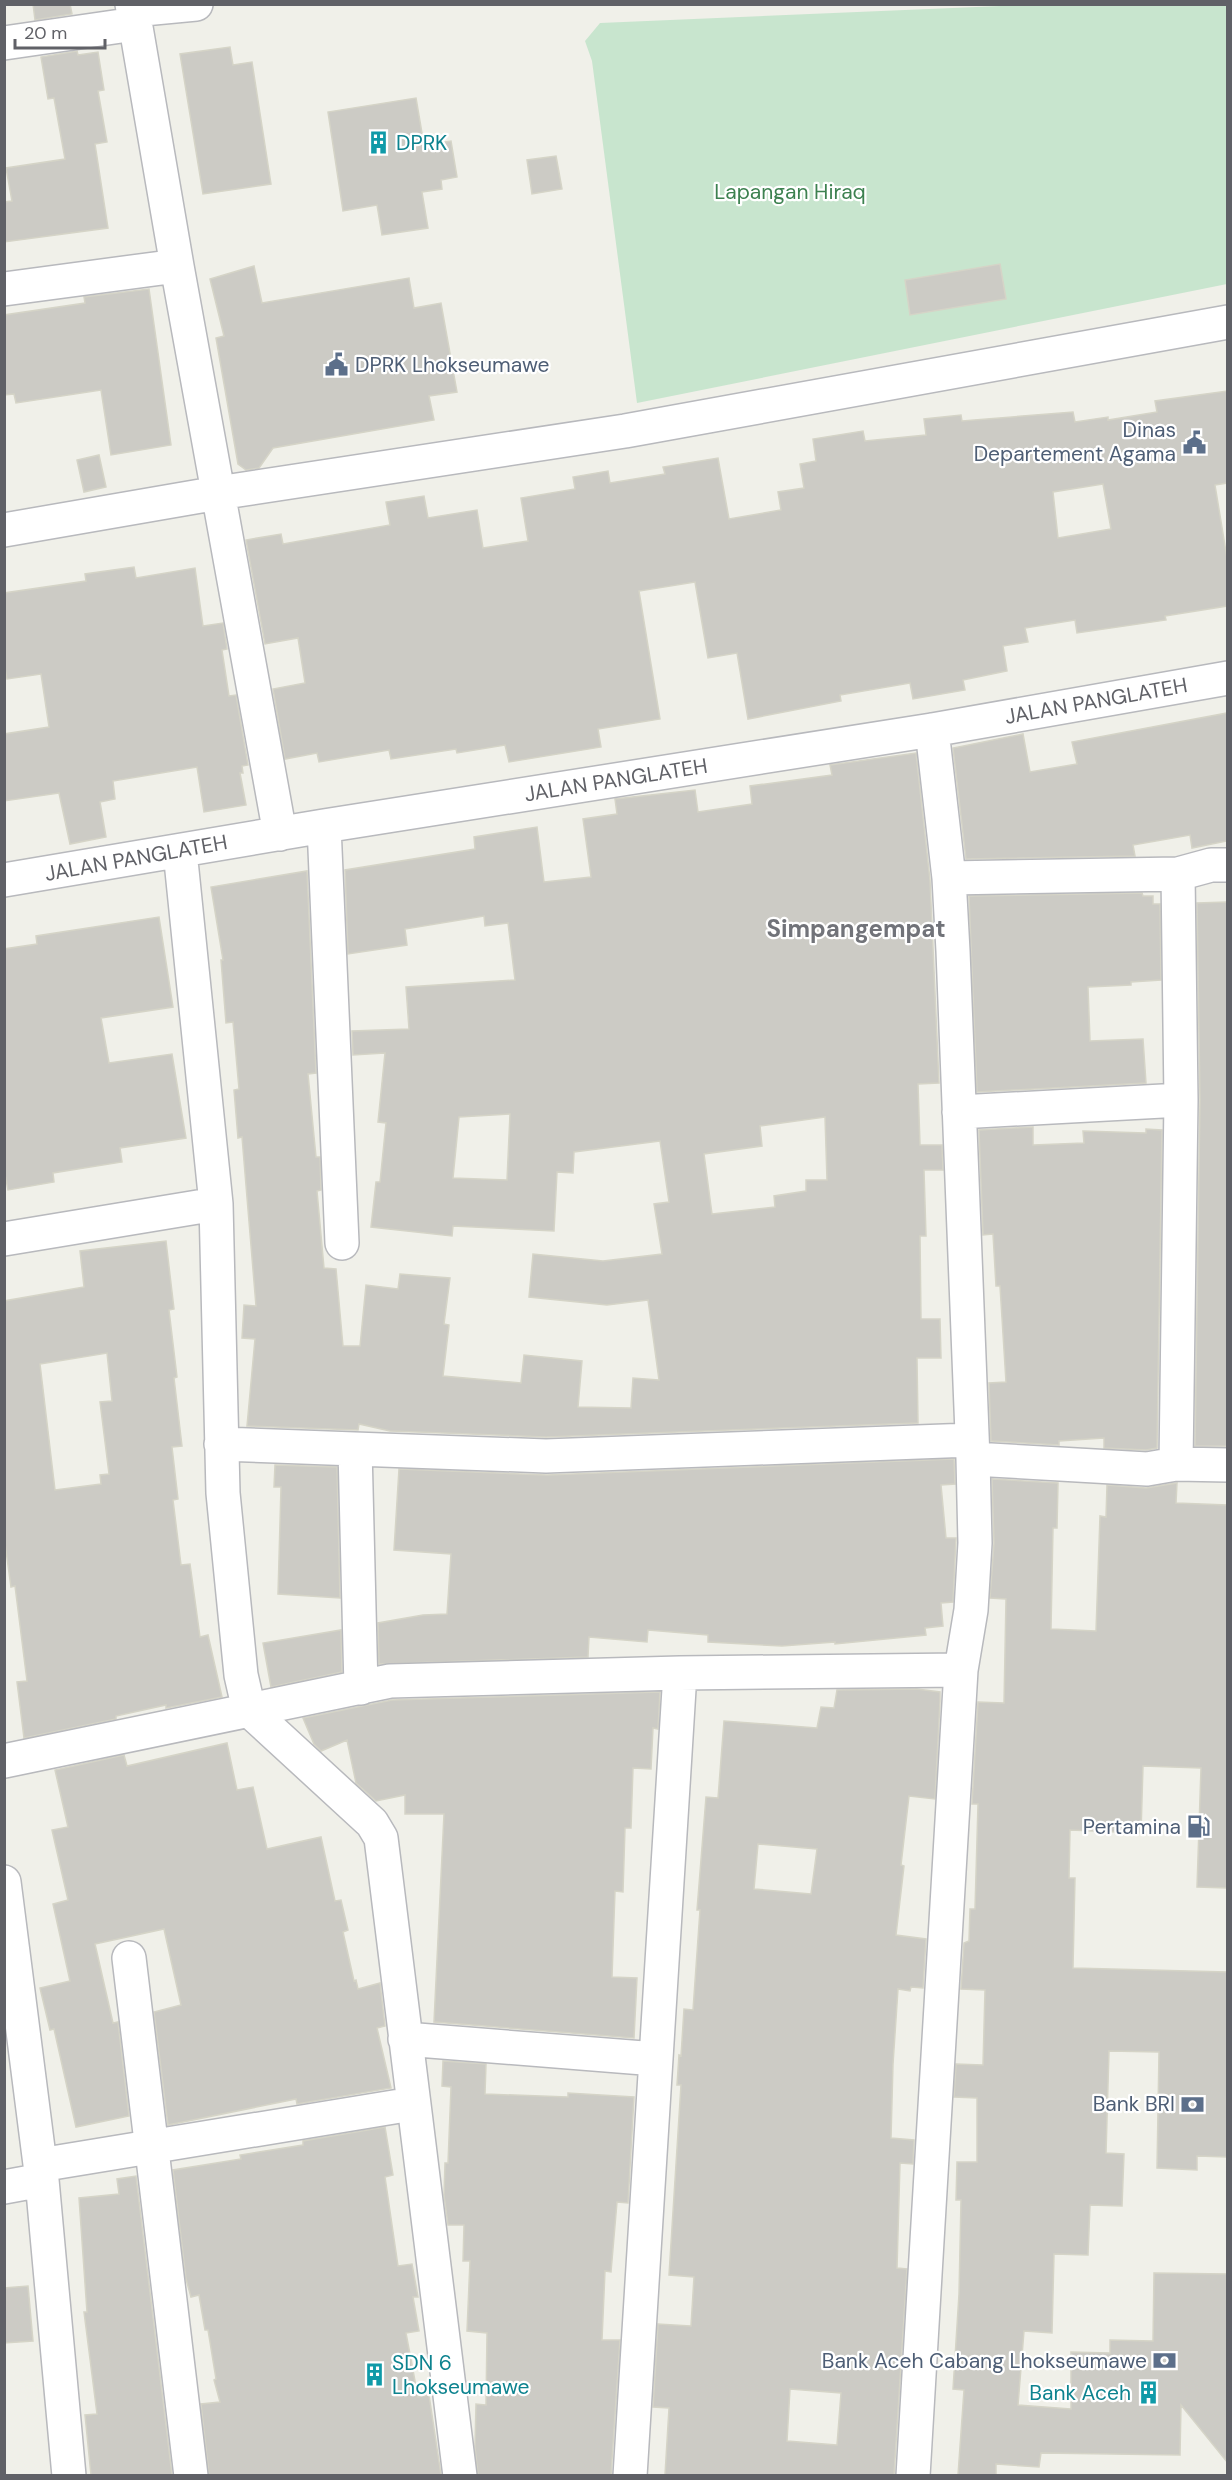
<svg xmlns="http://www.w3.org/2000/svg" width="1232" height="2480" viewBox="0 0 1232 2480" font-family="'DM Sans',sans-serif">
<rect width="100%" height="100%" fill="#f0f0e9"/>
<path fill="#c8e5ce" d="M 1022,5 L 1227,5 L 1227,284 L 637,403 L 592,61 L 585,41 L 600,23 Z"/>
<path fill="#cccbc5" stroke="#d5d4c7" stroke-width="1.5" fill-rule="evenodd" d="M 33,4 L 70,4 L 72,14 L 35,20 Z
M 230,47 L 233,65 L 252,62 L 271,184 L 203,194 L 180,54 Z
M 77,51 L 78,55 L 98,52 L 104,90 L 98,91 L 107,142 L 95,144 L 108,228 L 4,242 L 4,202 L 12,201 L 6,168 L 65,159 L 54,98 L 48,99 L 41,57 Z
M 416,98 L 424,145 L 451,141 L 457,177 L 441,180 L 442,189 L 422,192 L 428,228 L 382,235 L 377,205 L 343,211 L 328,112 Z
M 556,156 L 562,189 L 532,194 L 527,160 Z
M 1000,264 L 1006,299 L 910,315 L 905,280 Z
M 254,266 L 262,303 L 409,278 L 414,308 L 441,303 L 457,392 L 429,396 L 434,420 L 273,448 L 259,468 L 246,470 L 238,464 L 216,338 L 224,336 L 210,279 Z
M 149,289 L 171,445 L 111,455 L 101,390 L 16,403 L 14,394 L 4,395 L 4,315 L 85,303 L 84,297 Z
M 1227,391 L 1227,483 L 1215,485 L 1227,558 L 1227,606 L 1165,616 L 1166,620 L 1077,633 L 1075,620 L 1025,628 L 1028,642 L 1003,646 L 1007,671 L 963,680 L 965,690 L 913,699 L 910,683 L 840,695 L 841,701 L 748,719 L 737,653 L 708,658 L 695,582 L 639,591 L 660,719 L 598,729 L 601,747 L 509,762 L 505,745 L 457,753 L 456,749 L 391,759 L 389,750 L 319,762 L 317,753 L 285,759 L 273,689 L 305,683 L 298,638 L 265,644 L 246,540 L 281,534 L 283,544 L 390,525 L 386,502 L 424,496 L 428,518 L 477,510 L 483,548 L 528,541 L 521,498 L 575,489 L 573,477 L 608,471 L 610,483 L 665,474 L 663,467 L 718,458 L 729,519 L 781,510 L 778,492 L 804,488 L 800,464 L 816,461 L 813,439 L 863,431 L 865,441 L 926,435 L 924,419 L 961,415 L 962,421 L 1073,412 L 1075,422 L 1108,417 L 1108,420 L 1157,412 L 1155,401 ZM 1103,484 L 1111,529 L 1058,538 L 1053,492 Z
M 99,455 L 106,487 L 84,492 L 77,460 Z
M 134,567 L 136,578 L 195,568 L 203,626 L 223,623 L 227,649 L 222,650 L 229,696 L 236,695 L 248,765 L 242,766 L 243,773 L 240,773 L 246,805 L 204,812 L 197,767 L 113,781 L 115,799 L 100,802 L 106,837 L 70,844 L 59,793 L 4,801 L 4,734 L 49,727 L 41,674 L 7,679 L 4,664 L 4,593 L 86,581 L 85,574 Z
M 1227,713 L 1227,841 L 1192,848 L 1190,835 L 1133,845 L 1135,856 L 966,859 L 953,748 L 1023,734 L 1030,772 L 1077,764 L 1072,742 Z
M 916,753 L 930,880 L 939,1083 L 918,1084 L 920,1145 L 942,1145 L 943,1170 L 924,1170 L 926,1236 L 920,1236 L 921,1319 L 940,1319 L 941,1358 L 917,1358 L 918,1423 L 546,1437 L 390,1431 L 359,1424 L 358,1430 L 247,1426 L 255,1339 L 242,1338 L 244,1305 L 256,1306 L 242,1137 L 238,1138 L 234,1090 L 239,1089 L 233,1022 L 226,1023 L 221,960 L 223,960 L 211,887 L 307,871 L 316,1073 L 308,1074 L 316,1157 L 320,1157 L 321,1190 L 317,1191 L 324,1268 L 336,1269 L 343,1346 L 360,1346 L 366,1285 L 398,1289 L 400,1274 L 450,1278 L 444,1324 L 449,1325 L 443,1376 L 521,1383 L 524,1355 L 582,1361 L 578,1407 L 631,1408 L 633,1378 L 659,1380 L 648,1300 L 607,1305 L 529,1297 L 533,1254 L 603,1261 L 662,1254 L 654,1204 L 669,1202 L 660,1141 L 574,1152 L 573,1173 L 557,1172 L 554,1231 L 453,1226 L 452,1236 L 371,1227 L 376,1182 L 380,1182 L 386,1123 L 378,1122 L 385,1053 L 353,1055 L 352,1031 L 409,1029 L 406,987 L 515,980 L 508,923 L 485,926 L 484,916 L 405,929 L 407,945 L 348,954 L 345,870 L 475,849 L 474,837 L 537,827 L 544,882 L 591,877 L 583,819 L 617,814 L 615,799 L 695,790 L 698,812 L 752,804 L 750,786 L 832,775 L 830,765 ZM 510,1114 L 507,1180 L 453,1178 L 459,1117 ZM 825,1117 L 827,1180 L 806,1180 L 806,1191 L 774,1196 L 775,1207 L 712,1214 L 704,1154 L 762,1146 L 760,1126 Z
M 1142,893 L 1143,896 L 1153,896 L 1153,904 L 1160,904 L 1161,980 L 1131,982 L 1131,985 L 1088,987 L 1090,1041 L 1143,1039 L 1146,1083 L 977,1092 L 969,896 Z
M 1227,902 L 1227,1446 L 1195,1446 L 1200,1100 L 1197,903 Z
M 159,917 L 173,1007 L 101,1018 L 109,1063 L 172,1054 L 186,1138 L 120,1148 L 122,1162 L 53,1173 L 54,1182 L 8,1190 L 4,1169 L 4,949 L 37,944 L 36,936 Z
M 1033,1127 L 1033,1145 L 1084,1143 L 1083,1131 L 1146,1133 L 1146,1129 L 1162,1130 L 1157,1448 L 1146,1450 L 1104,1448 L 1104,1438 L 1059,1441 L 1059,1445 L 991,1441 L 989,1383 L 1006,1382 L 1000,1286 L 996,1286 L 993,1234 L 983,1235 L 979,1130 Z
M 166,1241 L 174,1309 L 169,1310 L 177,1377 L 174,1378 L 182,1446 L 172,1447 L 178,1499 L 173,1500 L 181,1565 L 190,1564 L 200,1637 L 208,1635 L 222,1697 L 166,1708 L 166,1705 L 116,1716 L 116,1719 L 24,1738 L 17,1682 L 27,1681 L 15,1586 L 11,1587 L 4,1536 L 4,1301 L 84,1287 L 80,1251 ZM 107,1353 L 112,1401 L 100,1402 L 109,1474 L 100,1475 L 101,1484 L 55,1490 L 40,1364 Z
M 954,1459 L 955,1484 L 941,1485 L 946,1538 L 956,1538 L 953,1602 L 941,1603 L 943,1626 L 925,1628 L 926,1635 L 835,1644 L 835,1642 L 782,1646 L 708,1642 L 708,1635 L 648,1630 L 647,1642 L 589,1637 L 588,1657 L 379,1664 L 378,1623 L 423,1615 L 447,1614 L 451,1554 L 394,1550 L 399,1469 L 547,1475 Z
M 275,1465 L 337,1467 L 340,1598 L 278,1594 L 281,1487 L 274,1487 Z
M 992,1479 L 1058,1483 L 1057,1528 L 1053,1528 L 1051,1629 L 1096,1631 L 1100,1516 L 1106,1517 L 1107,1485 L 1146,1488 L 1177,1483 L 1176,1503 L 1227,1505 L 1227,1888 L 1197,1887 L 1201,1768 L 1143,1766 L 1141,1833 L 1070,1830 L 1069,1878 L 1075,1878 L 1073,1968 L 1227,1972 L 1227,2157 L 1197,2156 L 1197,2170 L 1157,2168 L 1159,2052 L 1109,2051 L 1106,2153 L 1124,2154 L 1122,2206 L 1090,2205 L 1088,2255 L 1054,2254 L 1052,2333 L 1024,2331 L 1018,2405 L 1071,2409 L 1071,2352 L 1110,2353 L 1110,2340 L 1153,2341 L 1154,2273 L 1227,2274 L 1227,2462 L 1181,2405 L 1180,2455 L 1041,2453 L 1039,2467 L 996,2464 L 996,2475 L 958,2475 L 964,2390 L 953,2389 L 959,2294 L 961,2200 L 956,2200 L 957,2162 L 977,2162 L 977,2098 L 954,2097 L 956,2064 L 983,2065 L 985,1990 L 961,1989 L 964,1943 L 969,1941 L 970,1909 L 975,1909 L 978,1804 L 972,1804 L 978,1702 L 1004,1703 L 1006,1599 L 990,1598 L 994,1543 Z
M 341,1630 L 342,1672 L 271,1687 L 263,1643 Z
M 917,1689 L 940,1692 L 940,1701 L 935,1799 L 909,1796 L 901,1865 L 904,1866 L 896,1935 L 926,1939 L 923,1988 L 911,1987 L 910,1991 L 898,1989 L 893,2064 L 891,2138 L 914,2140 L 913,2164 L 900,2163 L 897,2268 L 907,2269 L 894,2475 L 665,2475 L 669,2408 L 653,2407 L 658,2324 L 691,2326 L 694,2277 L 669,2275 L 681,2085 L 677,2085 L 679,2055 L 681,2056 L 684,2009 L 693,2010 L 700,1910 L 697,1910 L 706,1797 L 718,1798 L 724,1721 L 817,1728 L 821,1707 L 834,1708 L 837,1690 ZM 758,1844 L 817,1849 L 811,1894 L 754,1889 ZM 790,2389 L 841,2393 L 837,2445 L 787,2441 Z
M 660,1692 L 658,1729 L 653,1728 L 651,1769 L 633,1768 L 631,1828 L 625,1828 L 623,1892 L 615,1891 L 612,1977 L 637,1978 L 634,2038 L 434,2022 L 444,1814 L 405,1814 L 405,1795 L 376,1801 L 356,1783 L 347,1740 L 321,1751 L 314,1744 L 303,1718 L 392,1700 Z
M 227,1743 L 237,1790 L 253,1787 L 267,1849 L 321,1837 L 335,1901 L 341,1900 L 348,1930 L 343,1932 L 354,1981 L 356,1980 L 358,1989 L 380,1983 L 385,2026 L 377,2028 L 391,2088 L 297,2104 L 296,2099 L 168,2125 L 154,2012 L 181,2005 L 164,1929 L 95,1944 L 113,2023 L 118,2022 L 129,2116 L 76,2127 L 54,2029 L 50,2030 L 40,1988 L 70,1981 L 53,1904 L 68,1900 L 52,1830 L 68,1827 L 55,1770 L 124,1755 L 127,1766 Z
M 443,2061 L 486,2064 L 485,2094 L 568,2097 L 568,2093 L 634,2097 L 628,2203 L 617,2202 L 611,2272 L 605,2271 L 602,2340 L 620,2340 L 611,2475 L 478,2475 L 475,2447 L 476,2404 L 486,2405 L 487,2333 L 467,2331 L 470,2261 L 463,2261 L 464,2225 L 448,2225 L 444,2195 L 445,2163 L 448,2163 L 451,2087 L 442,2086 Z
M 385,2127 L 393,2175 L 385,2177 L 398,2266 L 412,2264 L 418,2297 L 413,2297 L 419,2331 L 406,2333 L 418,2397 L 429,2395 L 441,2475 L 209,2475 L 201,2404 L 220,2402 L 214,2380 L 216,2379 L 208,2330 L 205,2330 L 199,2295 L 191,2297 L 186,2279 L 173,2170 L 241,2159 L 240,2155 L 303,2145 L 303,2141 Z
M 136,2176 L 172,2475 L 91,2475 L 85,2415 L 97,2414 L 84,2312 L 87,2312 L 79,2198 L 119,2194 L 117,2179 Z
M 28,2286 L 33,2341 L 4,2343 L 4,2288 Z"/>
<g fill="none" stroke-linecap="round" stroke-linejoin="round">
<defs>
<path id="minor" d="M 132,4 L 177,266 L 280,834
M 133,10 L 196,4
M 4,43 L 135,24
M 4,289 L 177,266
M 4,530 L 218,493 L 625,431 L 1228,322
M 324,826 L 342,1243
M 180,851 L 216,1204 L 223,1493 L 241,1675 L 249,1710 L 372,1823 L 381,1838 L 460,2476
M 949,878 L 1178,874 L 1211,865 L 1228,865
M 4,880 L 324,826 L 932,730 L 1228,678
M 959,1112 L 1181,1100
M 4,1239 L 216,1204
M 221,1444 L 546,1456 L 971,1440
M 355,1449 L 361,1688
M 973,1459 L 1147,1469 L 1176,1464 L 1228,1465
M 1176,1464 L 1181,1100 L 1178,874
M 4,1761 L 390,1681 L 680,1673 L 961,1670
M 4,1882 L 42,2180 L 69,2476
M 129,1958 L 191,2476
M 405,2039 L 656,2059
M 40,2165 L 412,2104
M 4,2187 L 42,2180
M 630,2476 L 680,1673
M 913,2476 L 961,1670 L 971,1610 L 975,1543 L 973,1459 L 953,951 L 949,878 L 932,730"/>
</defs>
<use href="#minor" stroke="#b8b9bd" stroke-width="36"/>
<use href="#minor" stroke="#fff" stroke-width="33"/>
</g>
<defs>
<symbol id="building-bare" viewBox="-9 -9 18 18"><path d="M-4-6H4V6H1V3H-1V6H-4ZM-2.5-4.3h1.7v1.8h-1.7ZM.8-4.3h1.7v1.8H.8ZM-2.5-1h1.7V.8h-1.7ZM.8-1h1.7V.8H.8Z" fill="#0f9aa8" stroke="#fff" stroke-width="2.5" paint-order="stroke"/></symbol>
<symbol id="civic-bare" viewBox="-9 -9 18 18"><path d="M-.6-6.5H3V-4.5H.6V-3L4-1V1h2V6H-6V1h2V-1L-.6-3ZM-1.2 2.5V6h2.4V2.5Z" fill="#5c6f8a" stroke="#fff" stroke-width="2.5" paint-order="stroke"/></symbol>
<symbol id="fuel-bare" viewBox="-9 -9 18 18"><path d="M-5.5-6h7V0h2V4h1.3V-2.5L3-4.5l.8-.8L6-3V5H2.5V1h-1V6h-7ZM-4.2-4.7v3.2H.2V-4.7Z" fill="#5c6f8a" stroke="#fff" stroke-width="2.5" paint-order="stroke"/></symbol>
<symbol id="bank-bare" viewBox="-9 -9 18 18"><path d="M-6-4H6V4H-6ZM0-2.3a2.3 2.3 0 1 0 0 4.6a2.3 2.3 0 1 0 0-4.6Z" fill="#5c6f8a" stroke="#fff" stroke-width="2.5" paint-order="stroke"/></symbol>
</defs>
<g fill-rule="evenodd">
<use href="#building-bare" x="362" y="126" width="33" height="33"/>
<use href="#civic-bare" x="320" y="348" width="33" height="33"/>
<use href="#civic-bare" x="1178" y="426" width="33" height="33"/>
<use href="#fuel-bare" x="1182" y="1810" width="33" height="33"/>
<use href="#bank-bare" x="1176" y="2088" width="33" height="33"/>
<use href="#bank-bare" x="1148" y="2344" width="33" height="33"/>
<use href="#building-bare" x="358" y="2358" width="33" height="33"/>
<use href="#building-bare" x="1132" y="2376" width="33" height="33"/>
</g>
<g text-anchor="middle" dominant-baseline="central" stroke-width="4.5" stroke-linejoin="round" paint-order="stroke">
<g font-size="21" fill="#0d838f" stroke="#fff" text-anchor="start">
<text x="396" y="143">DPRK</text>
<text x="392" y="2363">SDN 6<tspan x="392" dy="24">Lhokseumawe</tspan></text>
<text x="1131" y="2393" text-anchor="end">Bank Aceh</text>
</g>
<g font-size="21" fill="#3d8150" stroke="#fff">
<text x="790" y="192">Lapangan Hiraq</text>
</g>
<g font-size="21" fill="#4e5e75" stroke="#fff" text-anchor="end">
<text x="355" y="365" text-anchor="start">DPRK Lhokseumawe</text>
<text x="1176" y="430">Dinas<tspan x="1176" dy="24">Departement Agama</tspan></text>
<text x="1181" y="1827">Pertamina</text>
<text x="1175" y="2104">Bank BRI</text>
<text x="1147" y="2361">Bank Aceh Cabang Lhokseumawe</text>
</g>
<g font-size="21" fill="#606167" stroke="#fff">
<text transform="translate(1096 701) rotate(-10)">JALAN PANGLATEH</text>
<text transform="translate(616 780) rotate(-9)">JALAN PANGLATEH</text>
<text transform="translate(136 858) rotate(-10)">JALAN PANGLATEH</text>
</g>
<g font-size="24" font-weight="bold" fill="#717379" stroke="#fff">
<text x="856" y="928">Simpangempat</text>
</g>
</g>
<rect width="1232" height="2480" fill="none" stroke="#606167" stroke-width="12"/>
<path d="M15 39v9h90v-9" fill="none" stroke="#606167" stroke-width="3"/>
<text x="24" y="39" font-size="18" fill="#606167" stroke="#ffffff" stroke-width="4.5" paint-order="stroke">20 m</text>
</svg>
